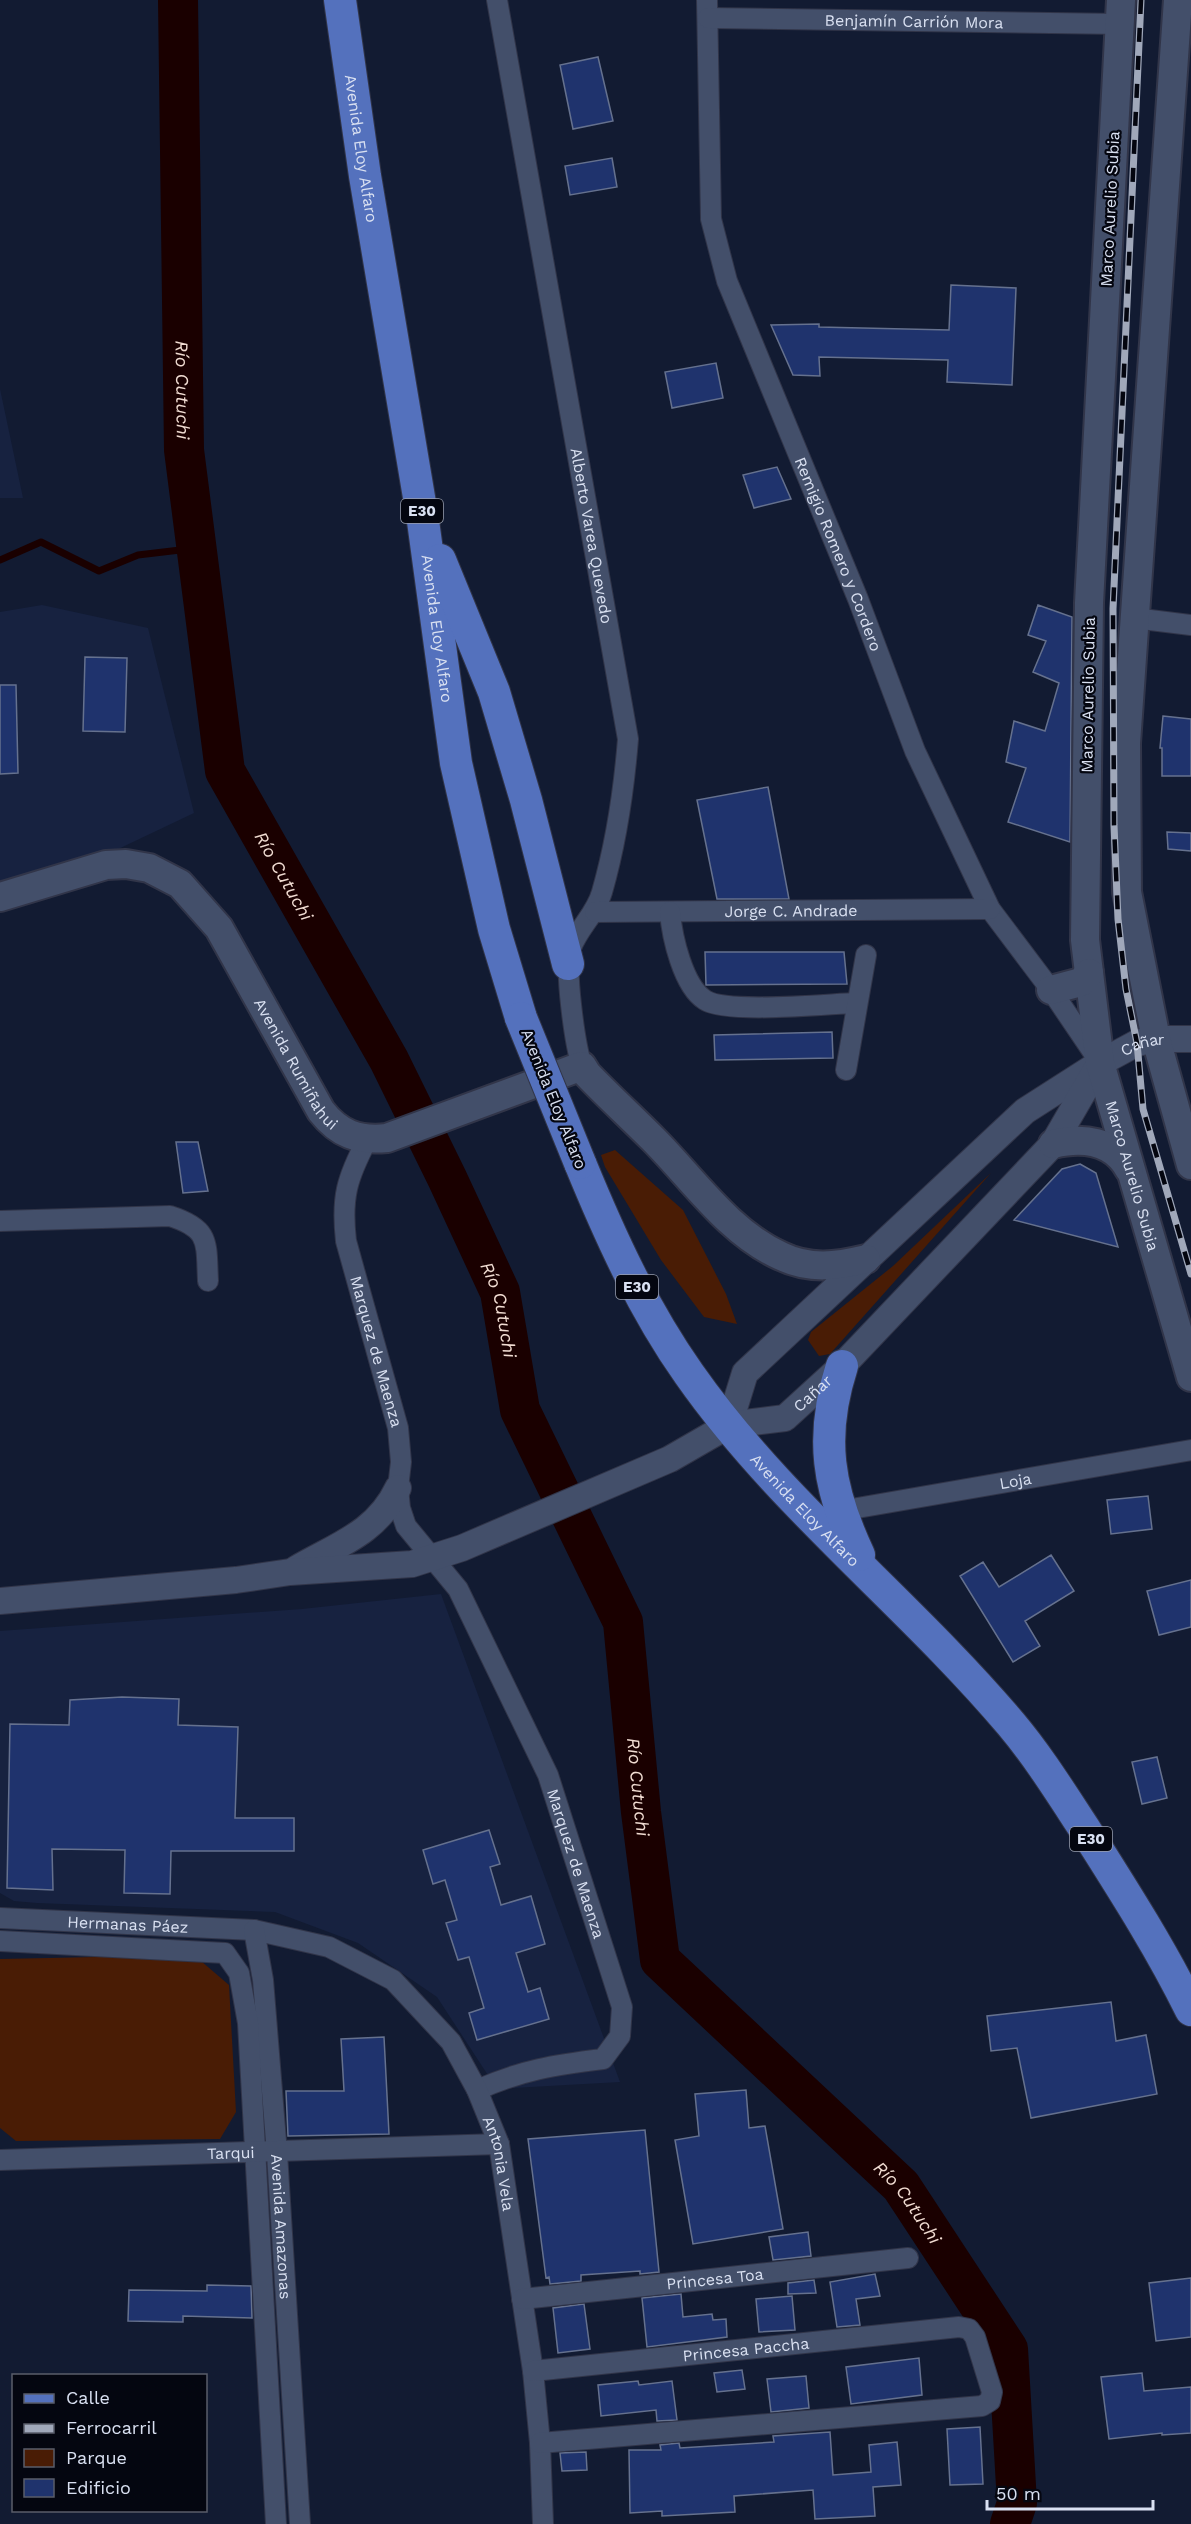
<svg xmlns="http://www.w3.org/2000/svg" width="1191" height="2524" viewBox="0 0 1191 2524" font-family="'Work Sans',sans-serif">
<rect width="100%" height="100%" fill="#121b32"/>
<path fill="#172240" d="M 0,389 L 7,422 L 23,498 L 0,498 Z
M 42,605 L 148,628 L 194,813 L 114,851 L 0,887 L 0,612 Z
M 441,1594 L 620,2082 L 497,2089 L 437,1997 L 358,1943 L 275,1912 L 37,1903 L 14,1901 L 0,1893 L 0,1631 L 302,1609 Z"/>
<path fill="#491c05" d="M 615,1150 L 683,1210 L 726,1294 L 737,1324 L 704,1317 L 661,1260 L 605,1167 L 601,1155 Z
M 991,1173 L 830,1354 L 819,1356 L 808,1340 L 811,1332 L 893,1266 Z
M 194,1955 L 229,1985 L 236,2112 L 220,2139 L 16,2141 L 0,2128 L 0,1959 Z"/>
<g fill="none" stroke-linecap="round" stroke-linejoin="round">
<path stroke="#1a0000" stroke-width="7" d="M 0,560 L 41,542 L 99,571 L 138,555 L 197,548"/>
<path stroke="#1a0000" stroke-width="40" id="s1" d="M 178,0 L 184,450 L 225,771 L 389,1060 L 447,1178 L 500,1292 L 520,1410 L 623,1622 L 641,1812 L 660,1960 L 901,2186 L 1008,2349 L 1017,2503 L 1010,2524"/>
</g>
<path fill="#1f336d" stroke="#65718e" stroke-width="1.5" d="M 598,57 L 613,121 L 573,129 L 560,65 Z
M 612,158 L 617,187 L 570,195 L 565,166 Z
M 951,285 L 1016,288 L 1012,385 L 947,382 L 948,360 L 819,357 L 820,376 L 793,375 L 771,325 L 819,324 L 819,327 L 949,330 Z
M 716,363 L 723,398 L 672,408 L 665,372 Z
M 777,467 L 791,499 L 754,508 L 743,475 Z
M 1038,605 L 1072,617 L 1070,842 L 1008,822 L 1026,768 L 1006,762 L 1014,721 L 1045,731 L 1059,683 L 1033,672 L 1046,641 L 1028,635 Z
M 85,657 L 127,658 L 125,732 L 83,731 Z
M 0,685 L 16,685 L 18,773 L 0,774 Z
M 1163,716 L 1191,719 L 1191,776 L 1162,776 L 1162,748 L 1160,748 Z
M 768,787 L 789,899 L 717,899 L 697,800 Z
M 1167,832 L 1191,833 L 1191,851 L 1168,849 Z
M 705,952 L 844,952 L 847,984 L 706,985 Z
M 832,1032 L 833,1058 L 715,1060 L 714,1035 Z
M 176,1142 L 198,1142 L 208,1191 L 183,1193 Z
M 1080,1164 L 1096,1173 L 1118,1247 L 1014,1220 L 1062,1169 Z
M 1148,1496 L 1152,1529 L 1111,1534 L 1107,1500 Z
M 1051,1555 L 1074,1591 L 1025,1621 L 1040,1646 L 1013,1662 L 960,1576 L 983,1562 L 999,1587 Z
M 1191,1580 L 1191,1627 L 1159,1635 L 1147,1591 Z
M 122,1697 L 179,1699 L 178,1725 L 238,1727 L 235,1818 L 294,1818 L 294,1851 L 171,1851 L 170,1894 L 124,1893 L 125,1850 L 52,1849 L 53,1890 L 7,1888 L 10,1724 L 69,1725 L 70,1700 Z
M 1157,1757 L 1167,1798 L 1142,1804 L 1132,1762 Z
M 489,1830 L 500,1864 L 490,1867 L 501,1905 L 531,1896 L 545,1944 L 516,1953 L 528,1992 L 540,1988 L 549,2019 L 477,2040 L 469,2013 L 484,2008 L 469,1957 L 458,1960 L 446,1923 L 457,1920 L 445,1880 L 433,1884 L 423,1850 Z
M 1111,2002 L 1116,2041 L 1146,2035 L 1157,2094 L 1031,2118 L 1017,2048 L 991,2051 L 987,2016 Z
M 384,2037 L 389,2134 L 288,2136 L 286,2091 L 344,2091 L 341,2039 Z
M 746,2090 L 749,2128 L 765,2126 L 783,2229 L 693,2244 L 675,2140 L 699,2136 L 695,2094 Z
M 645,2130 L 659,2272 L 640,2274 L 640,2271 L 581,2275 L 581,2281 L 550,2284 L 549,2277 L 546,2278 L 528,2139 Z
M 808,2232 L 811,2256 L 773,2260 L 769,2237 Z
M 875,2274 L 880,2296 L 856,2299 L 860,2325 L 837,2327 L 830,2282 Z
M 1191,2278 L 1191,2337 L 1156,2341 L 1149,2283 Z
M 814,2280 L 816,2293 L 788,2294 L 788,2283 Z
M 207,2285 L 251,2286 L 252,2318 L 183,2316 L 183,2322 L 128,2321 L 129,2290 L 207,2291 Z
M 681,2294 L 683,2317 L 712,2314 L 713,2320 L 726,2319 L 727,2337 L 647,2347 L 642,2298 Z
M 792,2296 L 795,2330 L 759,2332 L 756,2299 Z
M 584,2304 L 590,2349 L 558,2353 L 553,2308 Z
M 919,2358 L 922,2395 L 851,2404 L 846,2367 Z
M 742,2370 L 745,2389 L 717,2392 L 714,2373 Z
M 1142,2373 L 1144,2391 L 1191,2387 L 1191,2433 L 1162,2435 L 1162,2433 L 1109,2439 L 1101,2377 Z
M 806,2376 L 809,2408 L 771,2412 L 767,2379 Z
M 638,2381 L 639,2385 L 672,2381 L 677,2420 L 657,2421 L 656,2410 L 601,2416 L 598,2385 Z
M 980,2427 L 983,2484 L 950,2485 L 947,2429 Z
M 830,2432 L 833,2475 L 871,2472 L 869,2445 L 897,2442 L 901,2485 L 873,2487 L 875,2516 L 815,2519 L 813,2490 L 734,2496 L 735,2512 L 662,2516 L 662,2511 L 630,2513 L 629,2450 L 661,2450 L 660,2445 L 679,2443 L 680,2448 L 774,2442 L 773,2436 Z
M 586,2452 L 587,2470 L 562,2471 L 560,2453 Z"/>
<g fill="none" stroke-linecap="round" stroke-linejoin="round">
<defs>
<g id="minor">
<path id="s2" d="M 497,0 L 628,739 C 624,789 616,843 602,892 C 596,914 579,927 571,948 C 564,968 575,1045 582,1066"/>
<path id="s3" d="M 707,0 L 711,219 L 727,281 L 858,599 L 915,751 L 990,909 L 1051,990 L 1097,1058"/>
<path id="s4" d="M 708,18 L 1120,24"/>
<path d="M 1134,618 L 1191,625"/>
<path id="s5" d="M 595,912 L 990,909"/>
<path d="M 670,912 C 672,937 683,986 705,1000 C 726,1014 826,1004 856,1003"/>
<path d="M 846,1070 L 866,955"/>
<path id="s6" d="M 367,1140 C 347,1178 341,1197 346,1241 L 398,1428 L 401,1462 L 398,1488 L 400,1508 L 406,1526 L 458,1589 L 548,1775 L 622,2007 L 620,2036 L 603,2059 C 554,2065 522,2070 477,2090"/>
<path d="M 0,1221 L 170,1216 C 211,1229 206,1243 208,1281"/>
<path id="s7" d="M 840,1511 L 1191,1450"/>
<path id="s8" d="M 0,1918 L 254,1930 L 329,1947 L 393,1980 L 451,2042 L 477,2090 L 499,2144 L 533,2371 L 540,2443 L 543,2524"/>
<path id="s9" d="M 254,1930 L 263,1980 L 277,2153 L 300,2524"/>
<path d="M 0,1941 L 225,1953 L 239,1973 L 248,2023 L 276,2524"/>
<path id="s10" d="M 0,2160 L 499,2144"/>
<path id="s11" d="M 522,2299 L 908,2258"/>
<path id="s12" d="M 533,2371 L 959,2327 L 969,2329 L 975,2337 L 992,2392 L 990,2401 L 982,2406 L 540,2443"/>
</g>
<g id="tertiary">
<path id="s13" d="M 729,1425 L 745,1373 L 1025,1111 L 1100,1063 L 1137,1043 L 1156,1039 L 1191,1039"/>
<path d="M 296,1569 C 337,1545 377,1533 398,1488"/>
<path id="s14" d="M 0,1601 L 236,1580 L 290,1572 L 412,1564 L 462,1548 L 670,1459 L 729,1425 L 785,1418 L 842,1366 L 1053,1144 L 1100,1063"/>
</g>
<g id="secondary">
<path id="s15" d="M 1121,0 L 1089,603 L 1085,940 L 1100,1063 L 1191,1377"/>
<path d="M 1178,0 L 1126,743 L 1127,892 L 1156,1039 L 1191,1165"/>
<path id="s16" d="M 0,897 L 106,865 L 126,864 L 149,868 L 180,884 L 219,928 L 321,1111 C 339,1134 358,1141 387,1138 L 582,1066 L 587,1074 C 608,1096 631,1117 653,1139 C 692,1178 729,1233 781,1256 C 810,1270 837,1266 866,1259"/>
<path d="M 1051,990 L 1081,982 L 1089,973"/>
<path d="M 1053,1144 C 1083,1137 1113,1140 1129,1169"/>
</g>
<g id="primary">
<path id="s17" d="M 340,0 L 365,176 L 423,521 L 456,763 L 494,929 L 521,1018"/>
<path d="M 440,560 L 494,692 L 526,800 L 568,964"/>
<path id="s18" d="M 580,1163 C 610,1236 643,1309 689,1374 C 780,1504 909,1603 1011,1724 C 1038,1756 1061,1793 1084,1828 C 1122,1888 1160,1947 1191,2010"/>
<path d="M 842,1366 C 819,1437 828,1489 859,1555"/>
</g>
</defs>
<use href="#minor" stroke="#313549" stroke-width="22"/>
<use href="#tertiary" stroke="#313549" stroke-width="28"/>
<use href="#secondary" stroke="#313549" stroke-width="32"/>
<use href="#primary" stroke="#313549" stroke-width="34"/>
<use href="#minor" stroke="#434f6a" stroke-width="20"/>
<use href="#tertiary" stroke="#434f6a" stroke-width="26"/>
<use href="#secondary" stroke="#434f6a" stroke-width="28"/>
<use href="#primary" stroke="#5471bd" stroke-width="32"/>
<defs>
<path id="rail" d="M 1141,0 L 1113,609 L 1114,825 L 1118,919 L 1126,989 L 1137,1043 L 1143,1109 L 1191,1274"/>
</defs>
<use href="#rail" stroke="#a0a8ba" stroke-width="7"/>
<use href="#rail" stroke="#040610" stroke-width="4.5" stroke-dasharray="14" stroke-linecap="butt"/>
<defs>
<path id="primary-bridge" d="M 521,1018 L 580,1163"/>
</defs>
<use href="#primary-bridge" stroke="#313549" stroke-width="34" stroke-linecap="butt"/>
<use href="#primary-bridge" stroke="#5471bd" stroke-width="32"/>
</g>
<g text-anchor="middle" dominant-baseline="central" stroke-width="4.5" stroke-linejoin="round" paint-order="stroke">
<g fill="#040610" stroke="#999fae" stroke-width="1.5">
<rect x="401" y="499" width="42" height="24" rx="4.5"/>
<rect x="616" y="1275" width="42" height="24" rx="4.5"/>
<rect x="1070" y="1827" width="42" height="24" rx="4.5"/>
</g>
<g font-size="15" font-weight="bold" fill="#d9e0f1">
<text x="422" y="511">E30</text>
<text x="637" y="1287">E30</text>
<text x="1091" y="1839">E30</text>
</g>
<g font-size="16" fill="#d9e0f1" stroke="#040610">
<text stroke="none"><textPath href="#s4" startOffset="206">Benjamín Carrión Mora</textPath></text>
<text stroke="none"><textPath href="#s17" startOffset="150">Avenida Eloy Alfaro</textPath></text>
<text transform="translate(1110 209) rotate(-87)">Marco Aurelio Subia</text>
<text stroke="none"><textPath href="#s2" startOffset="544">Alberto Varea Quevedo</textPath></text>
<text stroke="none"><textPath href="#s3" startOffset="578">Remigio Romero y Cordero</textPath></text>
<text stroke="none"><textPath href="#s17" startOffset="636">Avenida Eloy Alfaro</textPath></text>
<text transform="translate(1088 695) rotate(-89)">Marco Aurelio Subia</text>
<text stroke="none"><textPath href="#s5" startOffset="196">Jorge C. Andrade</textPath></text>
<text stroke="none"><textPath href="#s13" startOffset="574">Cañar</textPath></text>
<text stroke="none"><textPath href="#s16" startOffset="404">Avenida Rumiñahui</textPath></text>
<text transform="translate(554 1099) rotate(68)">Avenida Eloy Alfaro</text>
<text stroke="none"><textPath href="#s15" startOffset="1182">Marco Aurelio Subia</textPath></text>
<text stroke="none"><textPath href="#s6" startOffset="220">Marquez de Maenza</textPath></text>
<text stroke="none"><textPath href="#s14" startOffset="854">Cañar</textPath></text>
<text stroke="none"><textPath href="#s7" startOffset="178">Loja</textPath></text>
<text stroke="none"><textPath href="#s18" startOffset="417">Avenida Eloy Alfaro</textPath></text>
<text stroke="none"><textPath href="#s6" startOffset="780">Marquez de Maenza</textPath></text>
<text stroke="none"><textPath href="#s8" startOffset="128">Hermanas Páez</textPath></text>
<text stroke="none"><textPath href="#s10" startOffset="231">Tarqui</textPath></text>
<text stroke="none"><textPath href="#s8" startOffset="620">Antonia Vela</textPath></text>
<text stroke="none"><textPath href="#s9" startOffset="298">Avenida Amazonas</textPath></text>
<text stroke="none"><textPath href="#s11" startOffset="194">Princesa Toa</textPath></text>
<text stroke="none"><textPath href="#s12" startOffset="214">Princesa Paccha</textPath></text>
</g>
<g font-size="18" font-style="italic" fill="#f1dcd2" stroke="#040610">
<text stroke="none"><textPath href="#s1" startOffset="390">Río Cutuchi</textPath></text>
<text stroke="none"><textPath href="#s1" startOffset="894">Río Cutuchi</textPath></text>
<text stroke="none"><textPath href="#s1" startOffset="1380">Río Cutuchi</textPath></text>
<text stroke="none"><textPath href="#s1" startOffset="1884">Río Cutuchi</textPath></text>
<text stroke="none"><textPath href="#s1" startOffset="2406">Río Cutuchi</textPath></text>
</g>
</g>
<rect x="12" y="2374" width="195" height="138" fill="#040610" stroke="#595d6a" stroke-width="1.5"/>
<rect x="24" y="2394" width="30" height="9" fill="#5471bd" stroke="#595d6a" stroke-width="1.5"/>
<text x="66" y="2404" font-size="18" fill="#d9e0f1">Calle</text>
<rect x="24" y="2424" width="30" height="9" fill="#a0a8ba" stroke="#595d6a" stroke-width="1.5"/>
<text x="66" y="2434" font-size="18" fill="#d9e0f1">Ferrocarril</text>
<rect x="24" y="2449" width="30" height="18" fill="#491c05" stroke="#595d6a" stroke-width="1.5"/>
<text x="66" y="2464" font-size="18" fill="#d9e0f1">Parque</text>
<rect x="24" y="2479" width="30" height="18" fill="#1f336d" stroke="#595d6a" stroke-width="1.5"/>
<text x="66" y="2494" font-size="18" fill="#d9e0f1">Edificio</text>
<path d="M987 2500v9h166v-9" fill="none" stroke="#d9e0f1" stroke-width="3"/>
<text x="996" y="2500" font-size="18" fill="#d9e0f1" stroke="#040610" stroke-width="4.5" paint-order="stroke">50 m</text>
</svg>
